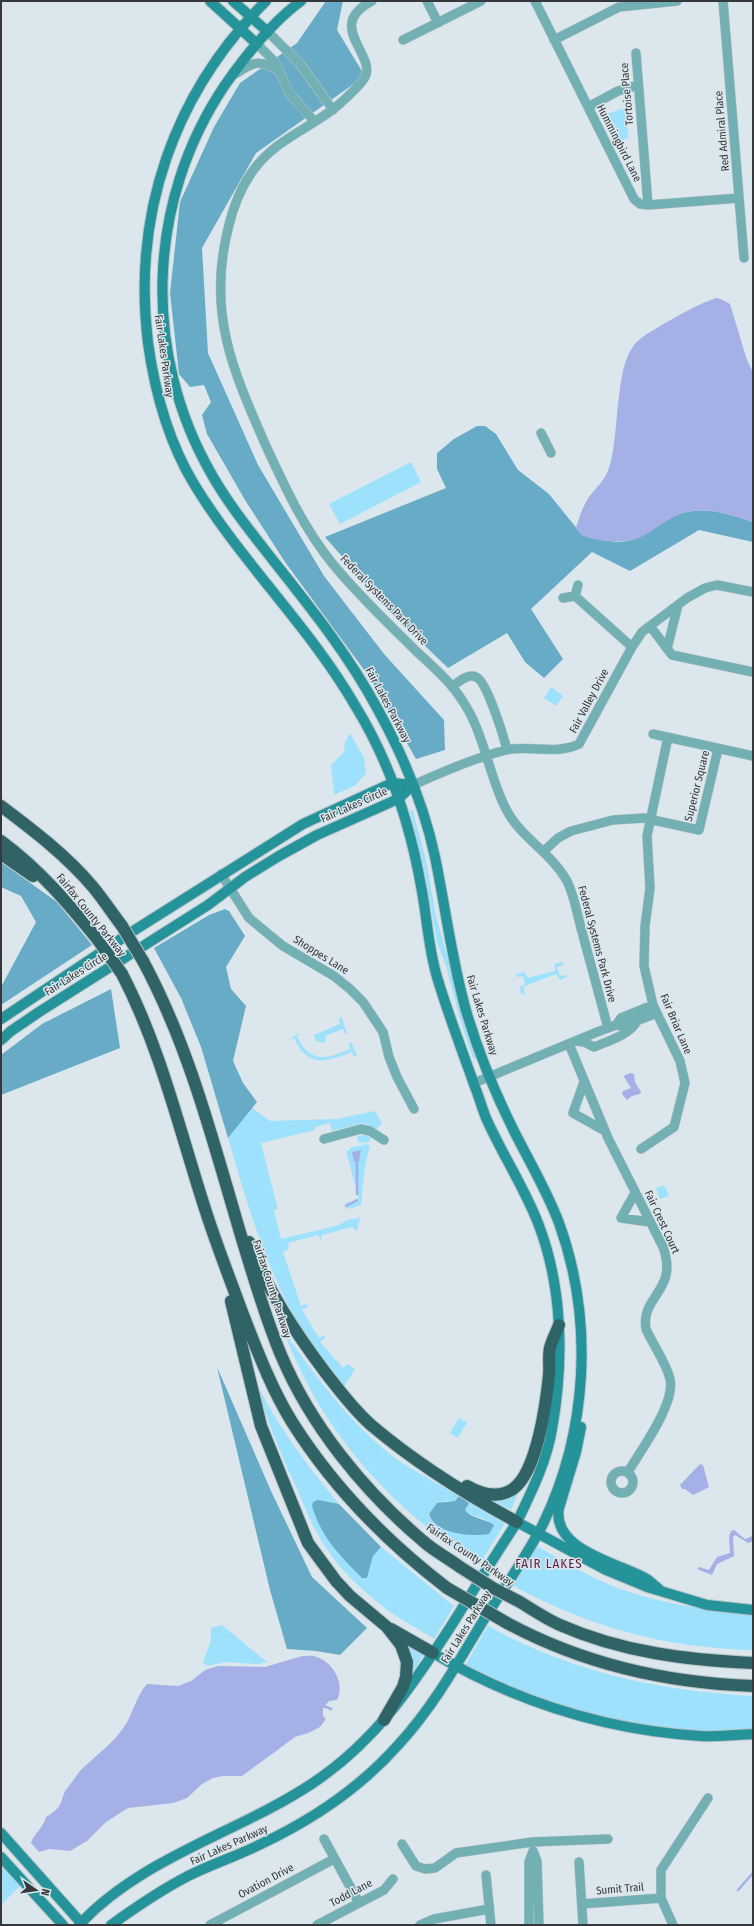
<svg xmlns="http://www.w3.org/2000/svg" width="754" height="1926" viewBox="0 0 754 1926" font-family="'Fira Sans Condensed',sans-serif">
<rect width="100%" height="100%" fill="#dbe7ec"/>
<path fill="#9ee1fc" d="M 625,108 L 629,138 L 619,141 L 616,139 L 603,115 Z
M 411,462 L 421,482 L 340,524 L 329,504 Z
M 551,687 L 563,696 L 556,706 L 544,698 Z
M 350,733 L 364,758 L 366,773 L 356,785 L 334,795 L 331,765 L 344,752 L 345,742 Z
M 410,810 L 413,811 L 426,860 L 436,916 L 476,1059 L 473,1058 L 460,1019 L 446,966 L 437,942 L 425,872 Z
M 562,962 L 564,965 L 557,967 L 560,976 L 566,975 L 567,977 L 560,980 L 556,974 L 523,987 L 525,994 L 521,994 L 520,987 L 525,984 L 523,976 L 517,977 L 516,974 L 524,972 L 528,978 L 555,971 L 555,964 Z
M 339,1017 L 342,1018 L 347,1033 L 345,1034 L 343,1029 L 325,1036 L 326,1040 L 324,1043 L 316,1041 L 314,1035 L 340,1024 Z
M 301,1033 L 297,1037 C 311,1064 326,1059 350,1049 L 349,1044 L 351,1042 L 357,1056 L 354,1057 L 352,1052 C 325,1062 309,1069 294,1038 L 288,1039 Z
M 251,1107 L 270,1121 L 337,1119 L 375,1111 L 382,1123 L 377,1129 L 364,1123 L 332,1131 L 330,1123 L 315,1127 L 315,1130 L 261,1143 L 278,1209 L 274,1210 L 281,1239 L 336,1226 L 348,1220 L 360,1218 L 357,1231 L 352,1227 L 322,1235 L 321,1241 L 318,1235 L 288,1243 L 289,1249 L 283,1252 L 301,1306 L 307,1304 L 308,1307 L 302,1310 L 319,1338 L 324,1335 L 325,1338 L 320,1342 L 343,1368 L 347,1364 L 355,1369 L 344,1387 C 278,1313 255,1230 228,1138 Z
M 365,1135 L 371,1138 L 368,1142 L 359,1143 L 357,1136 Z
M 367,1144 L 370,1146 L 365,1165 L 361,1205 L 349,1209 L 346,1207 L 345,1203 L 359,1200 L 346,1151 L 350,1150 L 350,1148 Z
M 664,1185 L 669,1196 L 660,1199 L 656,1188 Z
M 282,1329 C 314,1374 349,1423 394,1457 C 415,1472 437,1483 459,1496 L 455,1501 L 444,1501 L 429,1514 C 434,1532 473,1536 489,1534 L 487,1520 L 467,1513 L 465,1510 L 469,1503 L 503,1522 L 504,1525 L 479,1565 C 414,1523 358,1470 318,1403 C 304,1379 293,1354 282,1329 Z
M 254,1378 C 276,1425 307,1465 339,1504 L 327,1502 L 353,1569 L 362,1578 L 367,1578 L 373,1556 L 381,1547 L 454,1606 L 434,1639 C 416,1627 396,1618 380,1604 C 361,1589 340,1570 327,1549 C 314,1531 306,1510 297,1489 C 280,1453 266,1417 254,1378 Z
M 459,1418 L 467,1422 L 458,1438 L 450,1433 Z
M 520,1489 L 511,1510 L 490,1499 Z
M 537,1546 C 561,1560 584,1574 610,1585 C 655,1603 705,1610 753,1615 L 753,1650 C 666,1648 588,1627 512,1585 Z
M 222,1625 L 267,1662 L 258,1664 L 226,1662 L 206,1666 L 203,1662 L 211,1640 L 211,1628 Z
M 488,1626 C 574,1673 657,1690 753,1696 L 753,1729 C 669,1737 577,1719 501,1683 C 489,1677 477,1672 466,1664 Z
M 405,1645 L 423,1655 L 412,1675 Z
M 1,1865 L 20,1886 L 1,1905 Z"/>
<path fill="#67abc6" d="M 326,1 L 343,1 L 337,30 L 365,76 L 256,153 L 202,248 L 208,353 L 258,465 L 324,576 L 384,654 L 444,720 L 445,750 L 416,759 L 370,678 L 285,562 L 245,500 L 207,434 L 202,415 L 211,402 L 204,385 L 190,387 L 179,374 L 170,293 L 180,202 L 214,127 L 240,83 L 297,43 Z
M 477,426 L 485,426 L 496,434 L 518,470 L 549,494 L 582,535 C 600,540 622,546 639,537 C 656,529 669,515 687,512 C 710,507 732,515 753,522 L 753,542 L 699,530 L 630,571 L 592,552 L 531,609 L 563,659 L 544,678 L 525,662 L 507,633 L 448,668 L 393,615 L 325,537 L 446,488 L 437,469 L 437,453 L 454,439 Z
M 1,862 L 57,902 L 92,945 L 1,1005 L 1,987 L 36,922 L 21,896 L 1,887 Z
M 225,909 L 229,911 L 245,936 L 226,967 L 231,989 L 246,1006 L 233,1061 L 243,1083 L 257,1102 L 228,1138 L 201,1047 L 181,998 L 154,948 L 209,915 Z
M 111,989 L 120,1048 L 1,1095 L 1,1055 L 42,1024 Z
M 217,1367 L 271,1491 L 312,1577 L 367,1628 L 340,1655 L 316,1651 L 287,1649 L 270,1590 Z
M 459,1496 L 469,1503 L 465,1510 C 470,1518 486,1519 494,1525 L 489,1534 C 471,1537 435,1534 429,1514 L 437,1503 L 455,1501 Z
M 318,1500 L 339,1504 L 381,1547 L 373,1556 L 367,1578 L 362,1578 C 340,1556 321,1537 312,1506 L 313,1502 Z"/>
<path fill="#a4b0e6" d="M 716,298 L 721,299 L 730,304 L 746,357 L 753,373 L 753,522 C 732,515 710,507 687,512 C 669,516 656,530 639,538 C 627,543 593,542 582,535 C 580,533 578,530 576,528 C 579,518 582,509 587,500 C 594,489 605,481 609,468 C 620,435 614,368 635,344 C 644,334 656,329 667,322 C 683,313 699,304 716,298 Z
M 631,1073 L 634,1074 L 635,1082 L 641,1092 L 640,1094 L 632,1096 L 627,1100 L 622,1094 L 623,1091 L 631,1088 L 624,1077 L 625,1075 Z
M 361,1150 L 359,1161 L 354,1162 L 352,1152 Z
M 700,1464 L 703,1465 L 709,1487 L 693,1495 L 685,1489 L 682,1489 L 680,1485 Z
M 734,1530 L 745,1539 L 753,1536 L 753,1541 L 748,1543 L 735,1535 L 733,1537 L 734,1556 L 717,1564 L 712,1575 L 697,1569 L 699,1567 L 709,1570 L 717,1557 L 730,1553 L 729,1537 L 731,1531 Z
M 302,1656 C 306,1656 313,1655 317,1657 C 334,1663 345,1684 337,1700 L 329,1701 L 323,1708 L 323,1716 L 326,1719 L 320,1727 L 308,1733 L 295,1737 L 242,1776 L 223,1776 L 213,1778 L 202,1784 L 187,1798 L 173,1803 L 128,1808 L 106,1822 L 87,1841 L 70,1851 L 49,1849 L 39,1852 L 31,1843 C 34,1833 43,1829 46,1817 C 68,1804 57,1800 69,1786 C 74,1780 78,1772 84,1767 C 98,1754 113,1743 124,1727 C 133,1714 136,1696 147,1684 L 178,1686 L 191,1681 L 205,1670 L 218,1666 L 265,1667 Z"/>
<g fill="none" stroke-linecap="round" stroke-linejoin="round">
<path stroke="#a4b0e6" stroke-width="2.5" d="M 357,1161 L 357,1194
M 346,1206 L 357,1200
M 321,1705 L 331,1709
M 738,1890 L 753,1873"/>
<defs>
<path id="street" d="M 372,1 C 326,25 373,52 366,75 C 363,83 352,92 346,98 C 318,126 279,136 255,168 C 241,186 233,207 228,229 C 207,313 233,371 266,446 C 285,487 303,527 332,563 C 357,594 387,622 416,651 C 432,666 450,681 462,700 C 484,732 488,773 505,807 C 519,837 551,852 567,881 C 574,895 577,913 581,928 C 590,961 599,995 608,1028
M 427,1 L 438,23
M 535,1 L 634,199 L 640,204 L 648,205 L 739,198
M 723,1 L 744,258
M 268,32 L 300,64 L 333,110
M 403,40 L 481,1
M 554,40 L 619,7 L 677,1
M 257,44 L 275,62 L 290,94 L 314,121
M 636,53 L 648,205
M 232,76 C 253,63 256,58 279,70
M 588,107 L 618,91 L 638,85
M 541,433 L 551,453
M 575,596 L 632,647
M 575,596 L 578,585
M 563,598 L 575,596
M 650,626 L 672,655 L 753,672
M 667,649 L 678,605
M 452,687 C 458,682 468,673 476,677 C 487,681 504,738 507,750
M 653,734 L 753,756
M 413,785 C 443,772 474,758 506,750 C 530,745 557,755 579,744 L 632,647 L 642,632 L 650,626 L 687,598 L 705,588 L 717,585 L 753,592
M 544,851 L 558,838 L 571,831 L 613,820 L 644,818 L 699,830 L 718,749
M 221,874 L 249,918 L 283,946 L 334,976 L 350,989 L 363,1002 L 383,1032 L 389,1057 L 397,1077 L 414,1109
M 616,1025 L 621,1018 L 653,1005
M 577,1041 L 584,1042 L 594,1047 C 606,1042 634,1033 637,1020
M 569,1044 L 608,1138 L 663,1247 C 679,1291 640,1296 646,1329 C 653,1345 666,1362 670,1379 C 676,1403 641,1450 628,1472
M 584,1082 L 573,1113 L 605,1131
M 474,1083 L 597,1032 L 616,1025 L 623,1026 L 657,1013
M 324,1139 L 361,1129 L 370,1131 L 384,1140
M 641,1149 L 674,1127 L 685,1083 L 680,1061 L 653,1005 L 644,966 L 645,926 L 650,888 L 647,836 L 668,737
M 635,1193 L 621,1218 L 650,1222
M611 1482a11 11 0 1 1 22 0a11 11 0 1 1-22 0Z
M 324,1839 L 359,1903
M 402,1844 L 416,1866 L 425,1869 L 435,1868 L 456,1853 L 532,1842 L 608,1839
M 579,1862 L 583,1925
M 486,1875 L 491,1925
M 582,1904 L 661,1898
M 210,1925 L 334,1859
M 317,1925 L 384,1890 L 393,1879
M 420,1925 L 434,1919 L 489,1909
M 529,1925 L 529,1862 L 533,1851 L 537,1861 L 539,1925
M 673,1925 L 661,1898 L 661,1870 L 708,1798"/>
<path id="secondary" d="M 210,1 L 257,44
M 233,1 L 268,32
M 1,1019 L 130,933 L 303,824 L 392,783 L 413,785
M 1,1040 L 11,1031 L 39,1012 L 208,905 L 245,877 L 279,856 L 317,835 L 398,799 L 413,785
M 581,1427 L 576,1452 L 559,1508 C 551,1550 619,1563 647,1579 C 651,1582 655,1586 659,1589
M 517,1522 L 606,1570 L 647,1587 L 707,1605 L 753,1610
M 433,1653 C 516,1702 605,1730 701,1736 C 718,1737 736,1735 753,1734
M 1,1833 L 83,1925
M 1,1857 L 63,1925
M 79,1925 C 142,1857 238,1833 313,1783 C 376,1741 413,1685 453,1623 C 474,1589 495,1556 517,1522 C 531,1493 547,1461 552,1429 C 564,1362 563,1287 538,1223 C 524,1187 502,1154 486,1118 C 482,1108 479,1097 475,1087 C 462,1050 448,1014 437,977 C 428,947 427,916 421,886 C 410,824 389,761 356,707 C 310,627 242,563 194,484 C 168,441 155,393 148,343 C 132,213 174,93 266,1
M 111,1925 C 136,1907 161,1890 188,1876 C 212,1864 237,1856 261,1844 C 312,1820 362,1786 399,1744 C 433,1707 457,1664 483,1621 C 503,1589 526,1558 543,1524 C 588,1431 594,1320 559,1223 C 547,1191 529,1161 514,1131 C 495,1093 479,1054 467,1014 C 452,963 446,910 435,857 C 424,805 403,755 377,708 C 348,654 310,607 272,559 C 251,532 229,505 212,475 C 142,354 146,202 225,85 C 246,55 271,23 301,1"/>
<path id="highway" d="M 1,806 C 33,830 67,856 93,887 C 103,899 112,913 122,926
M 1,841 C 39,869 68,903 98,940
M 1,854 L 33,876
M 143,961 C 190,1048 214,1145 242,1239 C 254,1278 265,1317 281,1355 C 311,1426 364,1491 423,1541 C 434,1551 448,1558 460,1567
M 122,974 C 161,1049 180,1132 206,1212 C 217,1246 230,1279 242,1312 C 257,1350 271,1388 292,1422 C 333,1487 387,1542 447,1588
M 249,1242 C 267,1290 295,1332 325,1372 C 339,1390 353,1409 371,1425 C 416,1463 465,1494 517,1522
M 231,1301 L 261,1426 L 308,1543 L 336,1581 L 350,1596 L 387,1627 L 401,1645 L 407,1662 L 406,1677 L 403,1687 L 384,1720
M 467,1486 C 481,1494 498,1499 513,1489 C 537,1472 546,1404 549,1375 C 550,1367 548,1357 550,1348 C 552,1340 556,1333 559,1325
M 520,1602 C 533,1610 546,1619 560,1625 C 621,1652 687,1660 753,1663
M 507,1623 C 583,1664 667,1683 753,1686
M 391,1629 L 433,1653"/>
</defs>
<use href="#street" stroke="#bac4c9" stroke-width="10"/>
<use href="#secondary" stroke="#bac4c9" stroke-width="12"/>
<use href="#highway" stroke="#bac4c9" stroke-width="14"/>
<use href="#street" stroke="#73b0b3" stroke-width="9"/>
<use href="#secondary" stroke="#25949a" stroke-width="10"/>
<use href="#highway" stroke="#2f6366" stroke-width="12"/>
<defs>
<path id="highway-bridge" d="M 122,926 L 143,961
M 98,940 L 122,974
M 460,1567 L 493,1588 L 520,1602
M 447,1588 L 507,1623"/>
</defs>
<use href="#highway-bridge" stroke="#bac4c9" stroke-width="14" stroke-linecap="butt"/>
<use href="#highway-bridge" stroke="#2f6366" stroke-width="12"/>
</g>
<g text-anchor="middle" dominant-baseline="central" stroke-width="3" stroke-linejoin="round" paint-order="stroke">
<g font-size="11" fill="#35393b" stroke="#dbe7ec">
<text transform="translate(627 94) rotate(-95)">Tortoise Place</text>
<text transform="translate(722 131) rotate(-95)">Red Admiral Place</text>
<text transform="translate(619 143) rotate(63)">Hummingbird Lane</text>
<text transform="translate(164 356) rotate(82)">Fair Lakes Parkway</text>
<text transform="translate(384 600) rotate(46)">Federal Systems Park Drive</text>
<text transform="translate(589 701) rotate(-62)">Fair Valley Drive</text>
<text transform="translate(388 705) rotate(62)">Fair Lakes Parkway</text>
<text transform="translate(697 786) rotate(-76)">Superior Square</text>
<text transform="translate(354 805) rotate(-24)">Fair Lakes Circle</text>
<text transform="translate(91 915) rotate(51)">Fairfax County Parkway</text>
<text transform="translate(597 944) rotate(75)">Federal Systems Park Drive</text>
<text transform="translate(321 955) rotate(32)">Shoppes Lane</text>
<text transform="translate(76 974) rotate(-32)">Fair Lakes Circle</text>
<text transform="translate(482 1015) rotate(73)">Fair Lakes Parkway</text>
<text transform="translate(676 1024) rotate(67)">Fair Briar Lane</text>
<text transform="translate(662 1222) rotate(65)">Fair Crest Court</text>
<text transform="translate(272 1289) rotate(72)">Fairfax County Parkway</text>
<text transform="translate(470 1555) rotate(34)">Fairfax County Parkway</text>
<text transform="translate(466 1627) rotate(-58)">Fair Lakes Parkway</text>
<text transform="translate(229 1845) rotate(-24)">Fair Lakes Parkway</text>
<text transform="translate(266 1881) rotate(-28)">Ovation Drive</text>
<text transform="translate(620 1889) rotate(-5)">Sumit Trail</text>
<text transform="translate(351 1893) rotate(-28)">Todd Lane</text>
</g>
<g font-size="13" letter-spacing="1" fill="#602143" stroke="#dbe7ec">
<text x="549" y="1563">FAIR LAKES</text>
</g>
</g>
<rect width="754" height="1926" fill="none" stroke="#35393b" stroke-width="4"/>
<g transform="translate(36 1890) rotate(103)" stroke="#dbe7ec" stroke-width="3" paint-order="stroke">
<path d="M0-3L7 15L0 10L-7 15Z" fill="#35393b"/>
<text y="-6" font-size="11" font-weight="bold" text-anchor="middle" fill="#35393b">N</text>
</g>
</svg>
